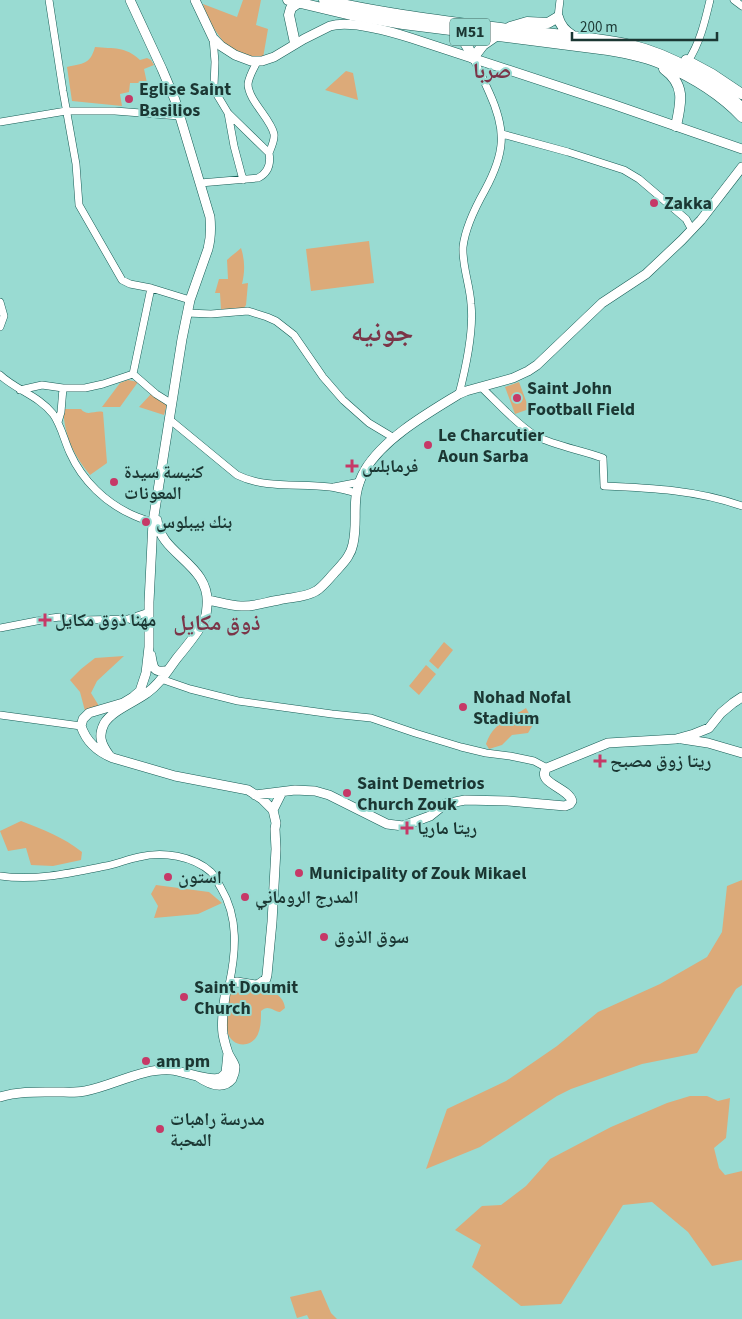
<svg xmlns="http://www.w3.org/2000/svg" width="742" height="1319" viewBox="0 0 742 1319" font-family="'Source Sans 3','Noto Naskh Arabic',sans-serif">
<rect width="100%" height="100%" fill="#99dbd2"/>
<path fill="#dcaa79" d="M 243,0 L 261,0 L 256,25 L 268,29 L 263,58 L 251,59 L 227,47 L 217,33 L 207,18 L 203,4 L 237,17 Z
M 95,47 C 114,49 125,46 140,60 L 147,58 L 151,60 L 154,65 L 144,69 L 147,83 L 130,83 L 129,92 L 120,94 L 122,106 L 72,101 L 67,67 C 83,63 90,65 95,47 Z
M 346,71 L 353,73 L 358,100 L 325,90 Z
M 369,241 L 374,283 L 311,291 L 306,249 Z
M 241,248 C 245,260 245,272 242,284 L 248,283 L 246,305 L 244,308 L 221,309 L 220,293 L 215,293 L 219,279 L 228,279 L 227,260 C 232,255 237,252 241,248 Z
M 128,380 L 138,382 L 120,407 L 102,407 L 120,383 Z
M 519,382 L 529,409 L 515,414 L 505,387 Z
M 151,394 L 167,404 L 164,415 L 139,407 Z
M 63,409 L 81,409 C 87,417 95,410 103,412 L 107,463 L 90,475 C 73,454 65,437 63,409 Z
M 444,642 L 453,650 L 438,669 L 429,661 Z
M 124,656 L 97,681 L 91,693 L 99,706 L 85,711 L 80,692 L 70,680 L 81,669 L 95,658 Z
M 426,665 L 436,674 L 419,695 L 409,686 Z
M 526,708 L 534,723 L 528,733 L 512,735 L 502,745 L 489,749 L 486,744 C 493,723 509,719 526,708 Z
M 21,821 C 44,830 63,837 82,852 L 81,860 L 53,866 L 31,865 L 26,848 L 8,851 L 0,831 Z
M 742,880 L 742,985 L 736,989 L 697,1053 L 642,1064 L 571,1089 L 557,1096 L 480,1147 L 426,1169 L 447,1109 L 506,1081 L 557,1046 L 598,1012 L 660,984 L 707,957 L 722,932 L 727,886 Z
M 156,885 L 209,892 L 222,903 L 198,914 L 154,918 L 158,906 L 151,894 Z
M 262,988 C 273,991 284,996 285,1008 L 280,1012 C 273,1011 268,1004 261,1011 C 261,1019 261,1027 258,1034 C 251,1050 230,1047 227,1030 C 224,1017 228,1004 231,992 L 243,993 Z
M 690,1096 L 707,1096 L 718,1101 L 730,1098 L 726,1138 L 714,1148 L 719,1168 L 725,1175 L 742,1171 L 742,1260 L 712,1266 L 688,1232 L 652,1202 L 623,1205 L 561,1304 L 521,1306 L 472,1267 L 481,1245 L 455,1230 L 482,1206 L 501,1205 L 526,1186 L 550,1159 L 611,1127 L 667,1103 Z
M 321,1290 L 331,1313 L 337,1319 L 309,1319 L 307,1315 L 297,1318 L 290,1297 Z"/>
<g fill="none" stroke-linecap="round" stroke-linejoin="round">
<defs>
<path id="minor" d="M 49,0 L 63,91 L 76,164 L 79,205 L 122,280 L 130,284 L 151,288 L 190,300
M 734,0 L 742,6
M 558,17 L 560,0
M 688,61 C 700,43 705,21 710,0
M 257,62 C 254,68 249,76 248,84 C 248,100 271,119 274,134 C 275,140 271,148 269,153
M 228,113 L 234,146 L 243,180
M 0,122 L 66,111 L 115,111 L 180,116
M 502,134 L 568,152 L 624,170 L 639,179 L 686,219 L 692,230
M 200,183 L 258,178 C 268,173 271,164 269,153 L 228,113 L 216,93 L 214,86 L 215,62 L 213,38
M 151,288 L 133,374 L 156,394 L 172,404
M 0,302 L 4,316 L 0,327
M 187,313 L 211,314 L 248,311 L 267,317 L 276,321 L 294,335 L 323,377 L 343,400 L 369,423 L 394,438
M 0,375 C 16,390 39,396 53,414 C 61,425 64,440 70,453 C 82,480 106,504 135,516 C 142,519 149,521 157,524
M 481,387 C 497,402 517,425 536,436 C 555,446 582,450 603,458 L 604,486 C 651,488 697,490 742,506
M 20,390 L 42,385 L 63,388 L 85,388 L 103,384 L 133,374
M 459,394 C 466,367 474,332 471,304 C 470,285 462,266 463,247 C 465,229 476,206 485,190 C 505,153 507,131 489,92 C 484,81 479,69 473,58
M 169,419 L 237,475 C 265,489 300,483 330,487 C 339,488 348,491 356,493
M 58,422 L 61,412 L 63,388
M 334,487 L 360,482
M 129,619 L 149,627
M 0,628 L 52,618 L 60,617 L 85,620 L 128,619 L 149,612
M 161,679 L 190,689 L 238,701 L 332,714 L 371,718 L 415,733 L 461,747 L 486,753 L 510,756 L 534,761 L 547,768
M 0,715 L 81,726
M 0,876 C 36,881 71,873 106,866 C 117,864 128,859 139,857 C 163,851 193,856 211,872 C 215,876 218,883 221,888 C 239,918 236,952 229,985"/>
<path id="major" d="M 130,0 L 162,69 L 175,100 L 210,217 C 211,228 211,238 208,249 L 190,300 L 182,339 L 153,522 L 149,602 L 149,647 L 146,673 L 140,691 L 133,697 L 123,703 L 89,713 L 83,719 L 81,726 C 86,741 98,752 113,758 L 175,776 L 248,790 L 262,799 L 273,810 L 276,823 L 275,829 L 276,849 L 272,922 L 267,975 L 266,979 L 259,984 L 256,985 L 237,982 L 232,983 L 228,987 L 226,990 C 224,1004 221,1020 223,1034 C 224,1040 226,1047 228,1053 C 230,1058 234,1062 235,1067 C 235,1072 234,1075 232,1079 C 222,1091 207,1083 197,1076
M 195,0 L 213,38 L 221,46 L 235,55 L 251,61 L 262,61 L 274,57 L 304,39 L 330,26 C 350,20 392,32 411,38 L 612,104 L 742,149
M 208,600 C 219,602 230,606 241,606 C 254,607 266,602 279,600 C 291,597 304,598 316,591 C 324,586 330,577 337,570 C 344,562 351,555 353,544 C 359,517 349,498 365,470 C 384,438 428,413 459,394 L 466,391 L 513,378 L 528,371 L 537,365 L 602,303 L 646,274 L 682,240 L 701,220 L 742,167
M 151,655 C 153,667 153,674 168,670
M 682,739 L 708,743 L 742,753
M 109,755 C 101,744 98,736 104,724 C 111,711 135,702 147,693 C 160,684 168,670 177,658 C 187,646 197,634 204,621 C 206,616 207,611 207,606 C 211,564 160,555 157,520
M 255,795 L 295,790 L 315,791 L 329,795 L 387,824 L 403,826 L 430,816 L 445,804 L 465,800 L 508,801 L 565,806 L 570,804 L 572,801 C 568,787 535,783 547,768 L 608,743 L 676,739 L 694,734 L 709,728 L 721,713 L 733,703 L 742,697
M 273,810 L 282,792
M 0,1097 C 19,1091 38,1092 57,1092 C 66,1092 76,1093 85,1091 C 113,1086 141,1068 171,1070 C 183,1071 210,1082 220,1078 C 222,1077 225,1074 226,1073 L 228,1053"/>
<path id="highway" d="M 288,0 L 351,15 L 403,24 L 608,50 C 627,53 647,57 664,65 C 692,77 721,95 742,117
M 324,0 C 384,14 446,21 507,29 C 548,34 591,36 631,45 C 672,55 713,79 742,108
M 510,27 L 527,22 L 548,23 L 558,17 C 560,26 565,31 573,36
M 454,30 C 463,38 468,46 473,58
M 295,43 L 289,15 L 291,8 L 298,3
M 473,58 L 483,45 L 496,36
M 686,60 L 712,74 L 742,94
M 664,69 C 686,85 681,103 676,126"/>
</defs>
<use href="#minor" stroke="#165c55" stroke-width="8"/>
<use href="#major" stroke="#165c55" stroke-width="10"/>
<use href="#highway" stroke="#165c55" stroke-width="11"/>
<use href="#minor" stroke="#fff" stroke-width="7"/>
<use href="#major" stroke="#fff" stroke-width="9"/>
<use href="#highway" stroke="#fff" stroke-width="10"/>
</g>
<g fill="#c63967" stroke="#99dbd2" stroke-width="2">
<circle cx="129" cy="99" r="5"/>
<circle cx="654" cy="203" r="5"/>
<circle cx="517" cy="398" r="5"/>
<circle cx="428" cy="445" r="5"/>
<path d="M349.5 458.5h5v5h5v5h-5v5h-5v-5h-5v-5h5z"/>
<circle cx="114" cy="482" r="5"/>
<circle cx="146" cy="522" r="5"/>
<path d="M42.5 612.5h5v5h5v5h-5v5h-5v-5h-5v-5h5z"/>
<circle cx="463" cy="707" r="5"/>
<path d="M597.5 753.5h5v5h5v5h-5v5h-5v-5h-5v-5h5z"/>
<circle cx="347" cy="793" r="5"/>
<path d="M404.5 820.5h5v5h5v5h-5v5h-5v-5h-5v-5h5z"/>
<circle cx="299" cy="873" r="5"/>
<circle cx="168" cy="877" r="5"/>
<circle cx="245" cy="897" r="5"/>
<circle cx="324" cy="937" r="5"/>
<circle cx="184" cy="997" r="5"/>
<circle cx="146" cy="1061" r="5"/>
<circle cx="160" cy="1129" r="5"/>
</g>
<g text-anchor="middle" dominant-baseline="central" stroke-width="4" stroke-linejoin="round" paint-order="stroke">
<rect fill="#99dbd2" stroke="#416863" stroke-width="1" x="450" y="18.5" width="40" height="27" rx="4"/>
<g font-size="16" font-weight="bold" fill="#1b3733">
<text x="470" y="32">M51</text>
</g>
<g font-size="18" font-weight="bold" fill="#1b3733" stroke="#99dbd2" text-anchor="start">
<text x="139" y="89">Eglise Saint<tspan x="139" dy="21">Basilios</tspan></text>
<text x="664" y="203">Zakka</text>
<text x="527" y="388">Saint John<tspan x="527" dy="21">Football Field</tspan></text>
<text x="438" y="435">Le Charcutier<tspan x="438" dy="21">Aoun Sarba</tspan></text>
<text x="362" y="466">فرمابلس</text>
<text x="124" y="472">كنيسة سيدة<tspan x="124" dy="21">المعونات</tspan></text>
<text x="156" y="522">بنك بيبلوس</text>
<text x="55" y="620">مهنا ذوق مكايل</text>
<text x="473" y="697">Nohad Nofal<tspan x="473" dy="21">Stadium</tspan></text>
<text x="610" y="761">ريتا زوق مصبح</text>
<text x="357" y="783">Saint Demetrios<tspan x="357" dy="21">Church Zouk</tspan></text>
<text x="417" y="828">ريتا ماريا</text>
<text x="309" y="873">Municipality of Zouk Mikael</text>
<text x="178" y="877">استون</text>
<text x="255" y="897">المدرج الروماني</text>
<text x="334" y="937">سوق الذوق</text>
<text x="194" y="987">Saint Doumit<tspan x="194" dy="21">Church</tspan></text>
<text x="156" y="1061">am pm</text>
<text x="170" y="1119">مدرسة راهبات<tspan x="170" dy="21">المحبة</tspan></text>
</g>
<g font-size="22" font-weight="bold" fill="#7b3548" stroke="#99dbd2">
<text x="492" y="71">صربا</text>
<text x="217" y="623">ذوق مكايل</text>
</g>
<g font-size="28" font-weight="bold" fill="#7b3548" stroke="#99dbd2">
<text x="382" y="332">جونيه</text>
</g>
</g>
<path d="M572 32v8h145v-8" fill="none" stroke="#1b3733" stroke-width="2.5"/>
<text x="580" y="32" font-size="15" fill="#1b3733" stroke="#99dbd2" stroke-width="4" paint-order="stroke">200 m</text>
</svg>
